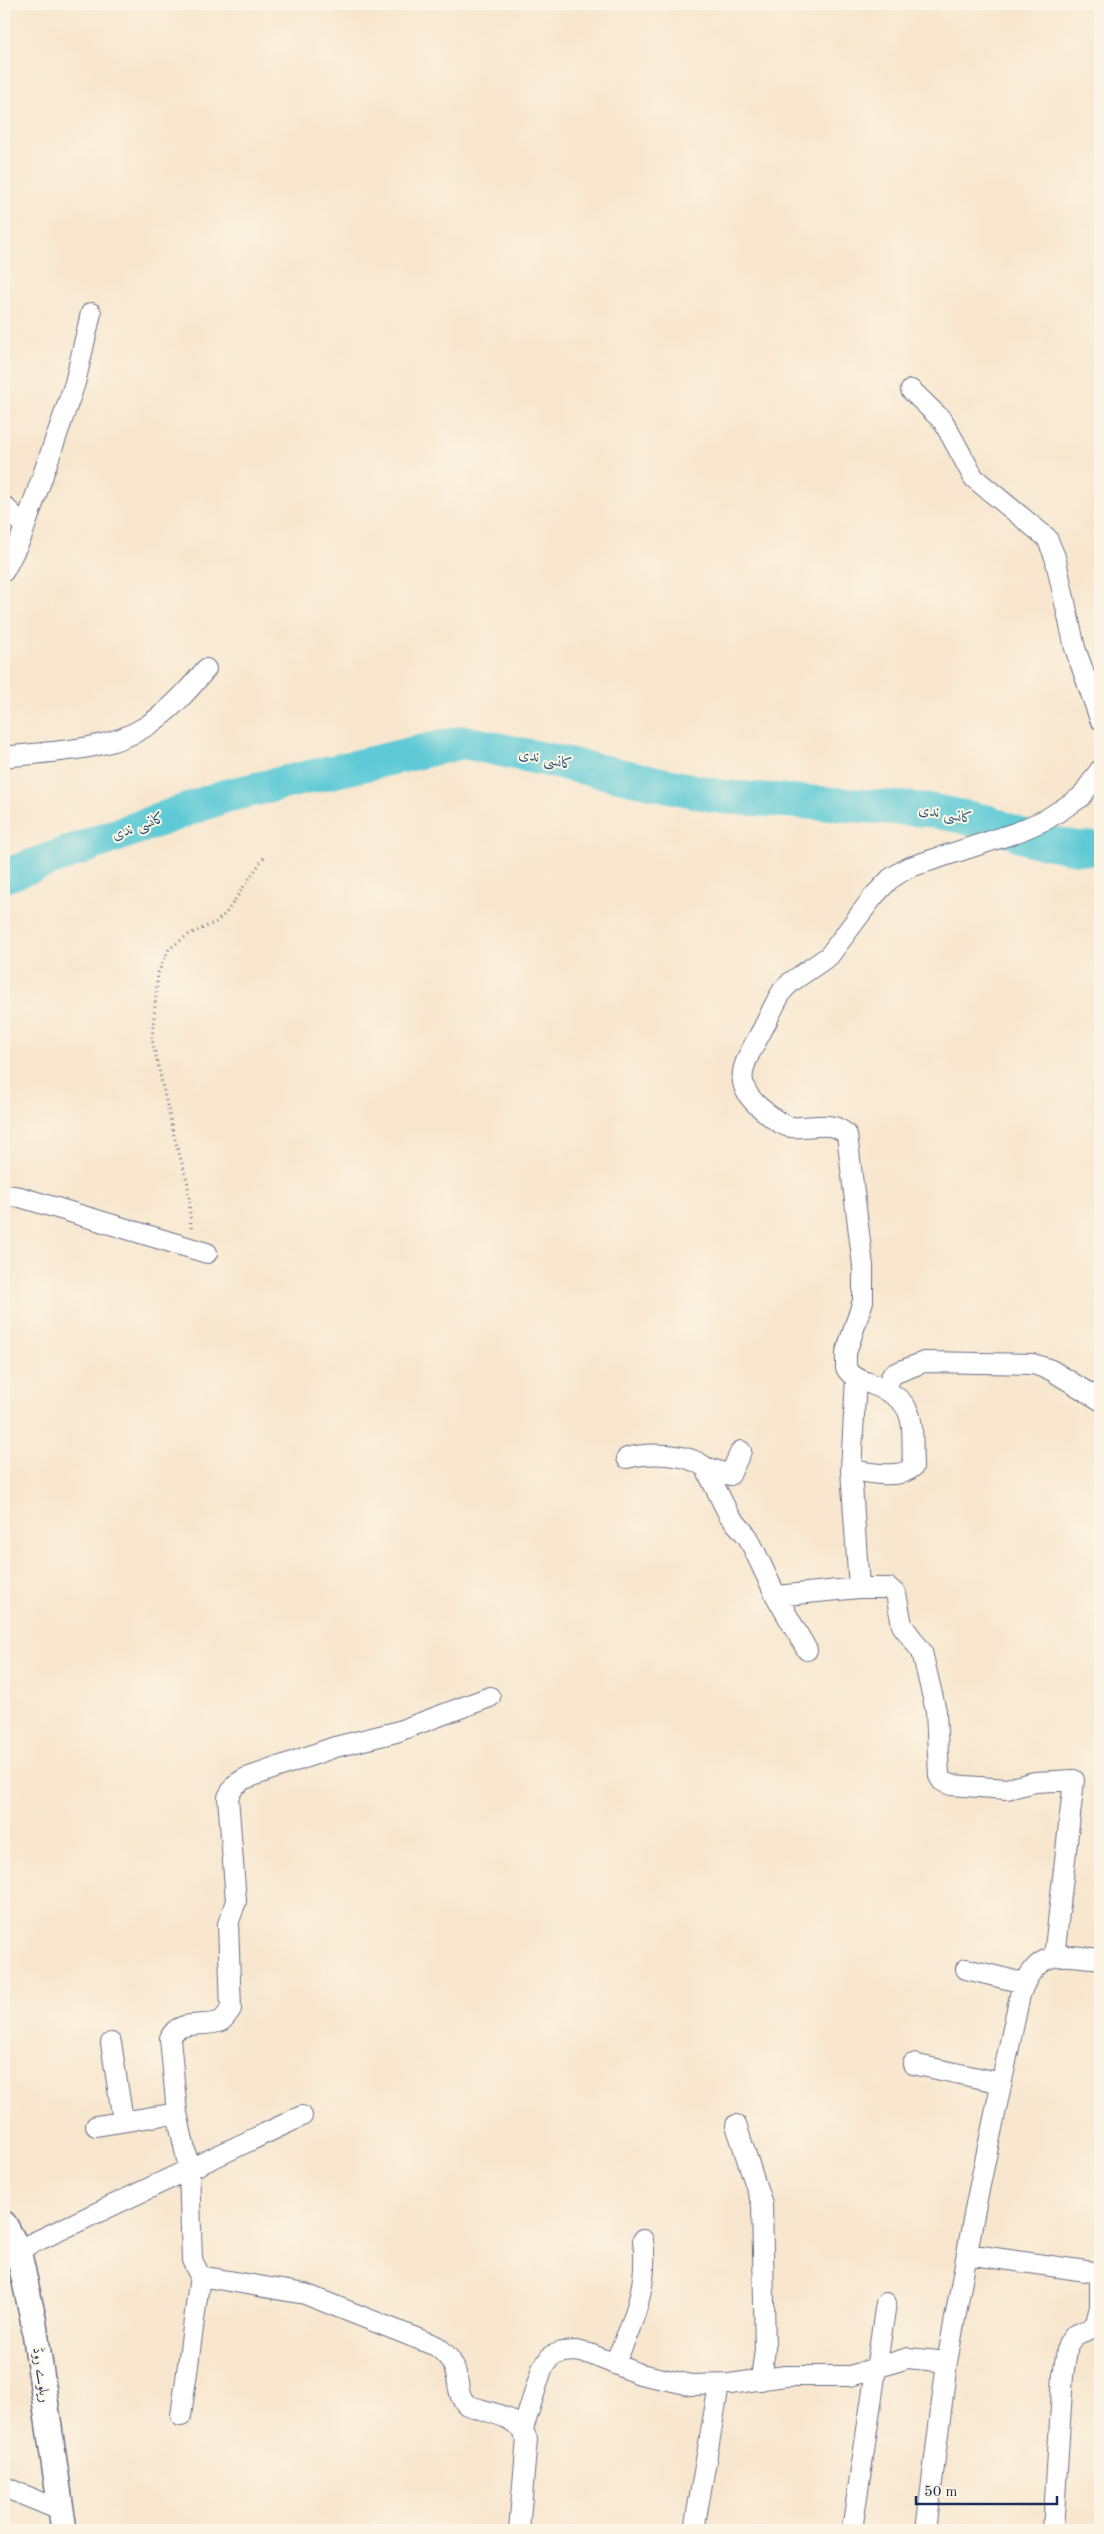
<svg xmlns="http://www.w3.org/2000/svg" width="1104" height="2534" viewBox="0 0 1104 2534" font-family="'Old Standard TT',Amiri,serif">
<rect width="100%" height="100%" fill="#fcf5e5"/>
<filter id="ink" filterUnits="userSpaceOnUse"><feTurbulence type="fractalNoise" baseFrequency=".02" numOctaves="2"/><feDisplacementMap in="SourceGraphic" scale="10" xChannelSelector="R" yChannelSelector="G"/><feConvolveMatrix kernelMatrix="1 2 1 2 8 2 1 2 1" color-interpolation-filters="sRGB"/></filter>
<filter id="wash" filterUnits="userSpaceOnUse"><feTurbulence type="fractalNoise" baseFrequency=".0096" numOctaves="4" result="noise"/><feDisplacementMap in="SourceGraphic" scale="20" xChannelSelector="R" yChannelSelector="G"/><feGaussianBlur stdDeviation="1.12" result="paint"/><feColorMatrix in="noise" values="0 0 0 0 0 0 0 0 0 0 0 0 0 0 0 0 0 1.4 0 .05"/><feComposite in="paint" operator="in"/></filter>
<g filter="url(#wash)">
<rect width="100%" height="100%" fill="#f8e6ce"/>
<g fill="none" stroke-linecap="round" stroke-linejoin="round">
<path stroke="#5ecad6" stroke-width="34" d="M 4,876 L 225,796 L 464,742 L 722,797 L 928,810 L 989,822 L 1030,839 L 1078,848 L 1100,849"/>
</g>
</g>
<g filter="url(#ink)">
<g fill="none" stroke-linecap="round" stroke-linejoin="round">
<defs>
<path id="minor" d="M 911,390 L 943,421 L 974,478 L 1047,538 L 1055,557 L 1075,648 L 1100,719
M 4,506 L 24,526
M 4,571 L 21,538 L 75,383 L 91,313
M 4,757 C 50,751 105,752 145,727 C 169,712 188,691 206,669
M 4,1195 L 20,1197 L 207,1253
M 856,1378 L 851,1470 L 859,1588 L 889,1588 L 896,1594 L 902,1625 L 922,1652 L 936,1711 L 939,1776 L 942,1781 L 951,1785 L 1007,1789 L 1035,1782 L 1074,1780 L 1054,1957
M 884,1389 L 893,1374 L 924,1362 L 1033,1364 L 1051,1370 L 1100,1400
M 627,1458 C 648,1452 687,1453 705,1467 L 729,1515 L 748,1537 L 776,1596 L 807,1650
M 705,1467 L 730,1475 L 741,1451
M 851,1470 C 869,1472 899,1480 913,1467 C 911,1422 920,1402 871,1384 C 861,1380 851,1377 846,1368 L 846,1353 L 863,1301 L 863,1266 L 847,1135 C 832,1119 811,1129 792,1127 C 781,1126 771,1117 763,1110 C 730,1084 743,1065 760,1034 C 768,1020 774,1004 783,990 L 791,982 L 829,956 L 873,897 L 890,879 L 907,868 L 1015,833 L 1047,819 L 1081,797 L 1100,770
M 776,1596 L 859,1588
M 966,1969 L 1024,1983
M 111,2043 L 123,2121
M 913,2064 L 1002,2083
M 736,2125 L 762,2204 L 765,2349 L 761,2380
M 96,2126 L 177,2113
M 18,2250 L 302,2116
M 967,2254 L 1100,2273
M 200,2276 L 305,2294 L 436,2346 C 467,2368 451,2390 467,2405 C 489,2413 518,2415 527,2439 L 519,2530
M 614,2364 C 633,2325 649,2284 643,2240
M 181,2416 L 200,2276 L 192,2260 L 189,2169 L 177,2113 L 170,2038 C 179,2018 205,2028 221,2021 C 225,2018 228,2013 231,2009 L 228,1924 L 236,1901 L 228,1797 L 235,1785 L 244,1779 L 335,1747 L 396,1732 L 490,1697
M 523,2429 L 542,2369 L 551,2356 L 562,2352 L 576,2351 L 590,2354 L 640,2374 L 691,2385 L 730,2384 L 785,2376 L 850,2376 L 908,2358 L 947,2362
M 4,2487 L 60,2510
M 694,2530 L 719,2385
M 852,2530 L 886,2303
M 926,2530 L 947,2362 L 976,2204 L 1020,1995 C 1036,1949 1059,1954 1100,1959
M 1053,2530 L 1063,2375 L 1068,2344 L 1075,2335 L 1090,2329 L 1096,2323 L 1100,2307 L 1100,2281"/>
<path id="major" d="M 4,2224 L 18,2250 L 33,2318 L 64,2530"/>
</defs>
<use href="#minor" stroke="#686f85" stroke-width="22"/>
<use href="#major" stroke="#686f85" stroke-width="28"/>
<path stroke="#686f85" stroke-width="3" stroke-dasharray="1 4" stroke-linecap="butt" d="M 191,1228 L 188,1184 L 174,1136 L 152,1039 L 158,973 L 169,949 L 188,935 L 216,922 L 226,913 L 264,857"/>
<use href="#minor" stroke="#fff" stroke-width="20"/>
<use href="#major" stroke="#fff" stroke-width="25"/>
</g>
</g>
<g text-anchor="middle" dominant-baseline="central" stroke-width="4" stroke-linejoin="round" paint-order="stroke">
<g font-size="14" fill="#1b2f5e" stroke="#fcf5e5">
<text transform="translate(41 2375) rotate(82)">ریلوے روڈ</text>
</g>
<g font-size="15" font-style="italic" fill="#2c567c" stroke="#fcf5e5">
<text transform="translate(546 760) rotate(12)">کانسی ندی</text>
<text transform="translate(946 815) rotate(10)">کانسی ندی</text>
<text transform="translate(139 827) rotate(-20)">کانسی ندی</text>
</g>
</g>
<rect width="1104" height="2534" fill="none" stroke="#fcf5e5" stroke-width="20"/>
<path d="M916 2496v8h141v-8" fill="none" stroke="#1b2f5e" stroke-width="2.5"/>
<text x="924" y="2496" font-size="15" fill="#1b2f5e" stroke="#fcf5e5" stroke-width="4" paint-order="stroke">50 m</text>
</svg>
